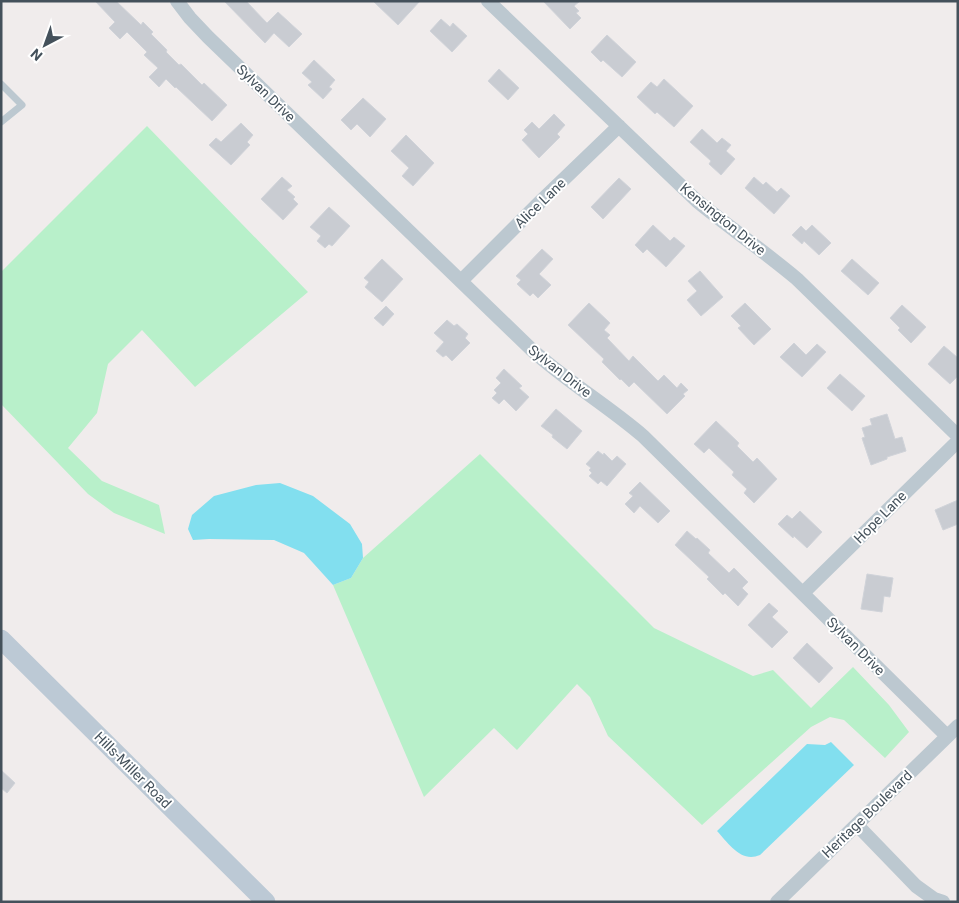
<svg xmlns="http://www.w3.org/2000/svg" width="959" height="903" viewBox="0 0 959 903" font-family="Roboto,sans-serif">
<rect width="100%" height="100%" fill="#f0ecec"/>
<path fill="#b8f0ca" d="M 147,126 L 308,292 L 195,387 L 142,330 L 108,364 L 97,413 L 68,448 L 102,481 L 159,505 L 165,534 L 114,513 L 88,494 L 1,404 L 1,272 Z
M 480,454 L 654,628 L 753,676 L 773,670 L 811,708 L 853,667 L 889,705 L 909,732 L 885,758 L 844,720 L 830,717 L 811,727 L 702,825 L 608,736 L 590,697 L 577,684 L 517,750 L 494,728 L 424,797 L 333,585 L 351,578 L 363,558 Z"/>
<path fill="#82dfef" d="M 280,483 L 313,496 L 350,524 L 362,544 L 363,558 L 351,578 L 333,585 L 304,553 L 274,540 L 209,539 L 193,540 L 188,529 L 192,515 L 214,496 L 256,485 Z
M 831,742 L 854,765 L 760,855 C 741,863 729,844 717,831 L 807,744 L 825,745 Z"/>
<path fill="#c9ccd2" stroke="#d0d3d9" d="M 95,1 L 116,1 L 141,25 L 143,22 L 153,32 L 151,34 L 167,50 L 166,52 L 179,65 L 181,64 L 202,85 L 204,83 L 227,105 L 212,121 L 176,87 L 175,88 L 166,79 L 159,87 L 149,77 L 158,68 L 144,55 L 147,52 L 127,32 L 120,39 L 109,28 L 115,22 Z
M 224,1 L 246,1 L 267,23 L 278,12 L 302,34 L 289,47 L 274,33 L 265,43 Z
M 373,1 L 420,1 L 398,25 Z
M 543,1 L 580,1 L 574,6 L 579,11 L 576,13 L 581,18 L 570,29 Z
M 441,19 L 450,27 L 453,23 L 467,36 L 452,52 L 430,31 Z
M 607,35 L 636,62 L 622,77 L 603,60 L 601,62 L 591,52 Z
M 314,60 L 335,80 L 329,87 L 332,89 L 323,99 L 308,85 L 312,82 L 302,73 Z
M 499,69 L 519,88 L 508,100 L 488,81 Z
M 664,79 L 693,106 L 674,127 L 657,112 L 655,114 L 637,97 L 651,82 L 657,87 Z
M 363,98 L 386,119 L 370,137 L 357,124 L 351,130 L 341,120 Z
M 554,114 L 565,125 L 557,134 L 560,137 L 539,158 L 522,140 L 528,134 L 524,130 L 532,122 L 539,129 Z
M 241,123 L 253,135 L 247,142 L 250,145 L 231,165 L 209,145 L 216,138 L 221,142 Z
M 702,129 L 717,143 L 722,138 L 731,145 L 726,151 L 735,159 L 721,175 L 709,164 L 711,161 L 690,142 Z
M 406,135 L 434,163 L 413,186 L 402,176 L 409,168 L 391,151 Z
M 282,177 L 292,186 L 287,190 L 295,197 L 293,199 L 298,204 L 283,220 L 261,199 Z
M 754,177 L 763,185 L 766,182 L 777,192 L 781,188 L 790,196 L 774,214 L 745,188 Z
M 619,178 L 631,189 L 603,219 L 591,207 Z
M 329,207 L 350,226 L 332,246 L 329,244 L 325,248 L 317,241 L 321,236 L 310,227 Z
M 653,225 L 670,241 L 674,237 L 685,246 L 666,267 L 647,249 L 643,253 L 635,245 Z
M 812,225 L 831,243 L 819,255 L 804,241 L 802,244 L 792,235 L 801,226 L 806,231 Z
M 542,249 L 553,259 L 539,274 L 551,285 L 538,298 L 533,293 L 530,296 L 517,284 L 521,280 L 516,276 Z
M 382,259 L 403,279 L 382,302 L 365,287 L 369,282 L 364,278 Z
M 852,259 L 879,283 L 868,295 L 841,271 Z
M 700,271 L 723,297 L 701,316 L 687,300 L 697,291 L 688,281 Z
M 589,303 L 610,323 L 604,330 L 610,335 L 607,338 L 629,361 L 633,356 L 658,381 L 664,375 L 677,388 L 681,383 L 688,390 L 683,394 L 685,396 L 667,414 L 634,382 L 629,387 L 621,379 L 620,380 L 602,362 L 604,359 L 568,325 Z
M 745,303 L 771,329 L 754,345 L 738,328 L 741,326 L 731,316 Z
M 902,305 L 926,327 L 911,343 L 898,330 L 900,328 L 890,318 Z
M 386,306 L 394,314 L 383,326 L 374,318 Z
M 447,320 L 454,326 L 457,324 L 468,334 L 465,338 L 470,343 L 452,361 L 446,355 L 443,357 L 436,351 L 444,342 L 434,333 Z
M 794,343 L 806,355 L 817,344 L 826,352 L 802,377 L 780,357 Z
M 944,346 L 958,358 L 958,376 L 950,384 L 928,364 Z
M 504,369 L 522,386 L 519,388 L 529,397 L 516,411 L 504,399 L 499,404 L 492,398 L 497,393 L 494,390 L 501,383 L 496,378 Z
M 840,374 L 865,396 L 852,411 L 827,388 Z
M 556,409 L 582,431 L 567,449 L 552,437 L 553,435 L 541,426 Z
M 887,414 L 895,439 L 902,437 L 906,451 L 887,457 L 887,459 L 871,465 L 862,438 L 865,437 L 862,428 L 872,425 L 870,419 Z
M 716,421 L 739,443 L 737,446 L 753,462 L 757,458 L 777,479 L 754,503 L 744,493 L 747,489 L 732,475 L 734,472 L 709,448 L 704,453 L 694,444 Z
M 598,451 L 603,455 L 604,453 L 612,461 L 617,456 L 626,464 L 607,486 L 601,481 L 598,484 L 589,476 L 592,473 L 589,470 L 591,468 L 586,464 Z
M 640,482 L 670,511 L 658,523 L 640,506 L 634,513 L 625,504 L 633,496 L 629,493 Z
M 958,500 L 958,524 L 943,530 L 935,510 Z
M 800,511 L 822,532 L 807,548 L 794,536 L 793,538 L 778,524 L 787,515 L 792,519 Z
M 687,531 L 696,539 L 697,538 L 710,550 L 708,553 L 729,573 L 734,568 L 748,582 L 742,588 L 748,594 L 738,606 L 725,593 L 723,595 L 707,579 L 709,577 L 675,545 Z
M 867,574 L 893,578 L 890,597 L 884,596 L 882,612 L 861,609 Z
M 769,603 L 778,611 L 772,617 L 788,632 L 772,648 L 748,625 Z
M 807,643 L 833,668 L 819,683 L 793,658 Z
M 1,770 L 15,783 L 7,793 L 1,788 Z"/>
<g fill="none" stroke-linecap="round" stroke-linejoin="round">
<path stroke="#bcc8d0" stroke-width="7" d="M 1,84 L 22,105 L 1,122"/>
<path stroke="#bcc8d0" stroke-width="14" d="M 177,1 L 190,18 L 208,37 L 531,349 C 566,381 607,405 643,436 L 947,736
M 488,1 L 697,201 C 730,228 765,252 797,279 L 958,436
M 461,281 L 538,204 L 619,126
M 803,593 L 958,441
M 857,825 L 916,886 L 934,899 L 943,902
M 777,902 L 958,726"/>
<path stroke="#bcc9d5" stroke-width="19" d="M 1,639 L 266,902"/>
</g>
<g text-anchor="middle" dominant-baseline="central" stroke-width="4" stroke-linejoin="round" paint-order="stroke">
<g font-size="14" fill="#44515b" stroke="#fff">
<text transform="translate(266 93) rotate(44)">Sylvan Drive</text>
<text transform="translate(540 203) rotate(-44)">Alice Lane</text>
<text transform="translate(723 219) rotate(39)">Kensington Drive</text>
<text transform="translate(560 371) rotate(38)">Sylvan Drive</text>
<text transform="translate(880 517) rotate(-45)">Hope Lane</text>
<text transform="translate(856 646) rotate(45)">Sylvan Drive</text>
<text transform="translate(133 770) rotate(45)">Hills-Miller Road</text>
<text transform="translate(867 814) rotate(-44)">Heritage Boulevard</text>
</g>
</g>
<rect width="959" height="903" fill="none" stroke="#44515b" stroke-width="5"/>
<g transform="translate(45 45) rotate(221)" stroke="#ffffff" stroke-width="4" paint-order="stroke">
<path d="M0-4L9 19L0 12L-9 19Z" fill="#44515b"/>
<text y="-8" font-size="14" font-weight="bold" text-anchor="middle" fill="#44515b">N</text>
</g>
</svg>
